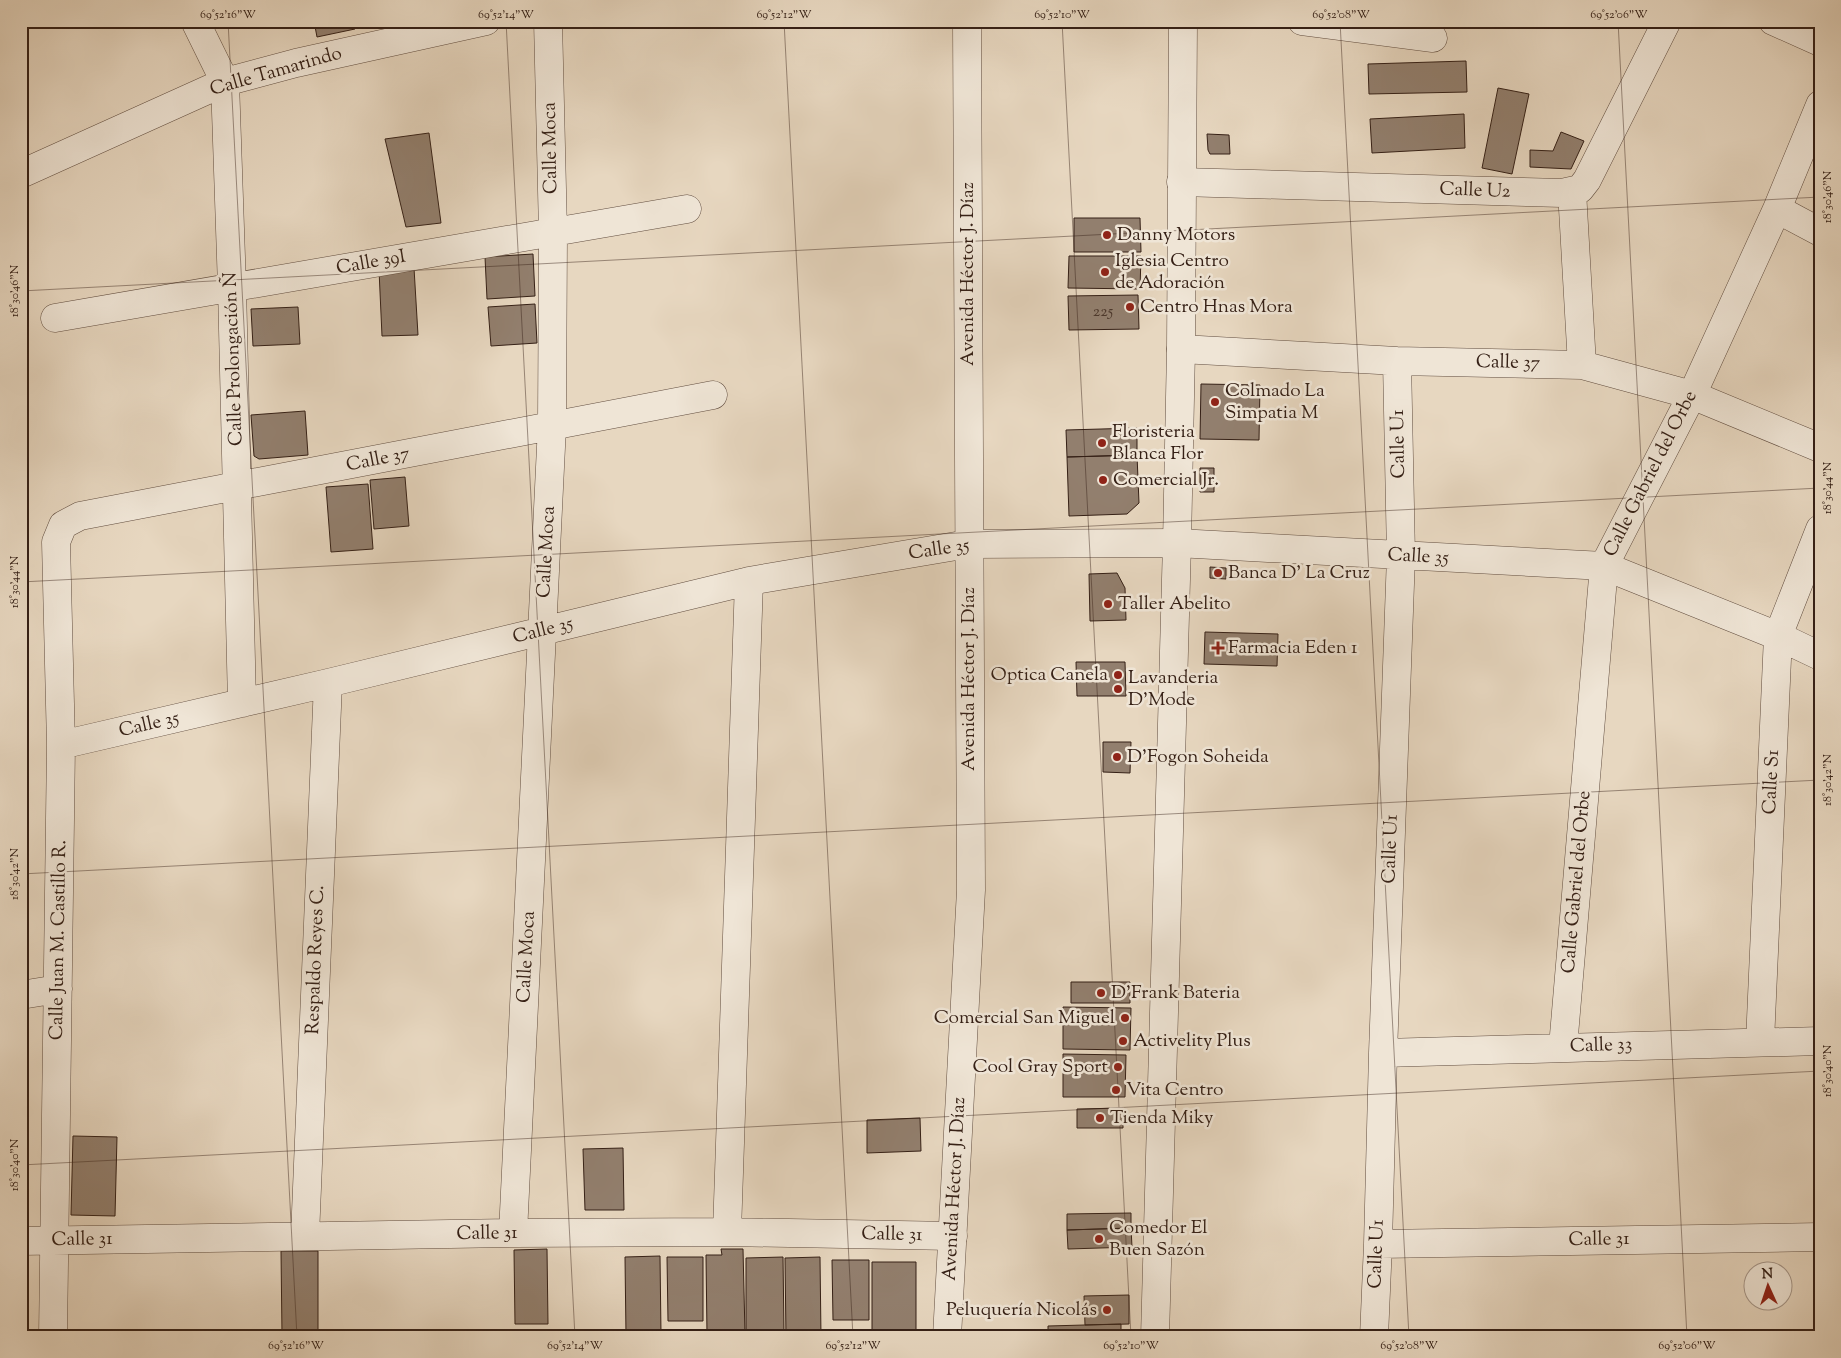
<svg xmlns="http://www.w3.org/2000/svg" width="1841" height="1358" viewBox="0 0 1841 1358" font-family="'Sorts Mill Goudy',serif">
<rect width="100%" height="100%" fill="#e7d7c0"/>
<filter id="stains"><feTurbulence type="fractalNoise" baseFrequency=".004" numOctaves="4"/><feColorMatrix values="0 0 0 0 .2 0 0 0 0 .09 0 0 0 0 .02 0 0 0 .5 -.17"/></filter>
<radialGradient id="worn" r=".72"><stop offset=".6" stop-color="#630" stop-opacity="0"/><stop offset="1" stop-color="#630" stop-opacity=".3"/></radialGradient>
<path fill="#927f6e" stroke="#352016" d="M 314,21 L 353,21 L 355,29 L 317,37 Z
M 363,21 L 391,21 L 392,23 L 364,28 Z
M 1466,61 L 1467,92 L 1369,94 L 1368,64 Z
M 1498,88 L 1529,94 L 1512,174 L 1482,168 Z
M 1464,114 L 1465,148 L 1372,153 L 1370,119 Z
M 1561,132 L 1584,141 L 1571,169 L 1530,167 L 1530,150 L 1553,151 Z
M 429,133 L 441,223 L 406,227 L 385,139 Z
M 1207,134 L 1229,135 L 1230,154 L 1210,154 L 1208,150 Z
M 1074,218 L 1140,218 L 1141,252 L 1074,252 Z
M 533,254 L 535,296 L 487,299 L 485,257 Z
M 1069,256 L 1141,256 L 1140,289 L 1068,288 Z
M 414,268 L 418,335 L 382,336 L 379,270 Z
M 1138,295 L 1139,329 L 1069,330 L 1068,296 Z
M 535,304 L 537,343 L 491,346 L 488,307 Z
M 298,307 L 300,344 L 253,346 L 251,309 Z
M 1201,384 L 1260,385 L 1259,440 L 1200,439 Z
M 305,411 L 308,455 L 259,459 L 254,456 L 251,415 Z
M 1137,428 L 1137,455 L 1067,457 L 1066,430 Z
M 1137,455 L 1139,503 L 1127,514 L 1069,516 L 1067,457 Z
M 1200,468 L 1214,468 L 1214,492 L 1200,492 Z
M 405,477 L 409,526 L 374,529 L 370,480 Z
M 368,484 L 373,549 L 331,552 L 326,487 Z
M 1210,567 L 1226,568 L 1226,579 L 1210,578 Z
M 1117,573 L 1125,588 L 1126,620 L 1090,621 L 1089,574 Z
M 1205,632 L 1278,634 L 1277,666 L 1204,664 Z
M 1076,662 L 1125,662 L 1126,696 L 1077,696 Z
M 1103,742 L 1131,742 L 1130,773 L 1103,772 Z
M 1071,982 L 1130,982 L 1130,1003 L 1071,1003 Z
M 1063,1007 L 1131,1008 L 1130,1050 L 1063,1049 Z
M 1063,1054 L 1126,1055 L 1125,1097 L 1063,1097 Z
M 1123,1108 L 1123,1128 L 1077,1128 L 1077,1109 Z
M 920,1118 L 921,1151 L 867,1153 L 867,1120 Z
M 73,1136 L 117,1137 L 115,1216 L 71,1215 Z
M 623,1148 L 624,1210 L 585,1210 L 583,1149 Z
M 1131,1213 L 1131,1228 L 1067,1230 L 1067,1214 Z
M 1131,1228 L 1132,1247 L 1068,1249 L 1067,1230 Z
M 547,1249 L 548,1324 L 515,1324 L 514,1250 Z
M 721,1249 L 743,1249 L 745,1334 L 707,1335 L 706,1255 L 722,1255 Z
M 281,1251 L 318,1251 L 318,1335 L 282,1335 Z
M 660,1256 L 661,1334 L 626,1335 L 625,1257 Z
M 667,1257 L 703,1257 L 703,1321 L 668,1321 Z
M 783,1257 L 784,1333 L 746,1334 L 746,1258 Z
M 820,1257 L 821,1337 L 786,1337 L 785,1258 Z
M 832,1260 L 869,1260 L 869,1320 L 833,1320 Z
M 872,1262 L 916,1262 L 916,1334 L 872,1334 Z
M 1129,1295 L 1129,1324 L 1085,1325 L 1084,1296 Z
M 1121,1324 L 1121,1337 L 1048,1337 L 1048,1326 Z"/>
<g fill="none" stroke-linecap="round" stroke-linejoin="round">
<defs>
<path id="minor" d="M 195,21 L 225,82 L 232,287 L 242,703
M 1302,21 L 1433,38
M 1773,21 L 1820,42
M 21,174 L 225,82 L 296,63 L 486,21
M 1181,182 L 1562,193 L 1580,189 L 1587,180 L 1667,21
M 1572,191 L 1582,365
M 1777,209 L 1820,232
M 55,318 L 687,209
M 1181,349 L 1397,361 L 1582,365 L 1692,395 L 1820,448
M 61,745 L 328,683 L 749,581 L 968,544 L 1177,543 L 1604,566 L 1778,636 L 1820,656
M 21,995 L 58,989
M 1760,1042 L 1778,636 L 1820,529
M 1563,1047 L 1604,566 L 1692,395 L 1777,209 L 1820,105
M 1383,1053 L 1820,1041
M 727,1232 L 749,581
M 513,1233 L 552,426 L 553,232 L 548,21
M 305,1236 L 328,683
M 21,1241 L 513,1233 L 727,1232 L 953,1236
M 1378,1244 L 1820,1237
M 53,1337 L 61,745 L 56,542 L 63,525 L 80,516 L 713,395
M 1374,1337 L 1378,1244 L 1383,1053 L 1401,556 L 1397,361"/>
<path id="tertiary" d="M 947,1337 L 971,890 L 967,21
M 1155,1337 L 1177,543 L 1181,349 L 1183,21"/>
</defs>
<use href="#minor" stroke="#624e40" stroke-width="29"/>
<use href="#tertiary" stroke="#624e40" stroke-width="29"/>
<use href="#minor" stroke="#efe5d6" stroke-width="28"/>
<use href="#tertiary" stroke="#efe5d6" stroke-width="28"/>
</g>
<path fill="none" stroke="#352016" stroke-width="1" stroke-opacity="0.45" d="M 228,21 L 297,1337M 506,21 L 575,1337M 784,21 L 853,1337M 1062,21 L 1131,1337M 1340,21 L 1409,1337M 1618,21 L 1687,1337M 21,291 L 1820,197M 21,582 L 1820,488M 21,874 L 1820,780M 21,1165 L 1820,1071"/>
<g fill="#8f2418" stroke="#efe5d6" stroke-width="2">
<circle cx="1107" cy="235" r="5"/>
<circle cx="1105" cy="272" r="5"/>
<circle cx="1130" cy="307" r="5"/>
<circle cx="1215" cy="402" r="5"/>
<circle cx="1102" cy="443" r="5"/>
<circle cx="1103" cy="480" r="5"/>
<circle cx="1218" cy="573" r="5"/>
<circle cx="1108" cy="604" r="5"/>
<path d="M1215.5 640.5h5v5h5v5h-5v5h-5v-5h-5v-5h5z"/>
<circle cx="1118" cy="675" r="5"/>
<circle cx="1118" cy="689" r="5"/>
<circle cx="1117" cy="757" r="5"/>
<circle cx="1101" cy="993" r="5"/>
<circle cx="1125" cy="1018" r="5"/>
<circle cx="1123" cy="1041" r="5"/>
<circle cx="1118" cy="1067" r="5"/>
<circle cx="1116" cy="1090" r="5"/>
<circle cx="1100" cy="1118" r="5"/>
<circle cx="1099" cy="1239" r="5"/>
<circle cx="1107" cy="1310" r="5"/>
</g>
<g text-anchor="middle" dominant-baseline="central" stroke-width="5" stroke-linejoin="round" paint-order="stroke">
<g font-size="16" fill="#4c382c">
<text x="1103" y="312">225</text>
</g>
<g font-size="19" fill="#352016" stroke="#efe5d6">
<text transform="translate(276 72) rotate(-16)">Calle Tamarindo</text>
<text transform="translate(551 148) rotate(-91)">Calle Moca</text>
<text transform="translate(1475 191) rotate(2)">Calle U2</text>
<text transform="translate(371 263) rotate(-10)">Calle 39I</text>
<text transform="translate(968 274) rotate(-90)">Avenida Héctor J. Díaz</text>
<text transform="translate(234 359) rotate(-92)">Calle Prolongación Ñ</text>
<text transform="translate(1508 363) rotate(1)">Calle 37</text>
<text transform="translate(1399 444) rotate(-91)">Calle U1</text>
<text transform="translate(378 460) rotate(-11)">Calle 37</text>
<text transform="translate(1651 474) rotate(-63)">Calle Gabriel del Orbe</text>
<text transform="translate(939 550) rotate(-8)">Calle 35</text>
<text transform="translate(547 552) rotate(-87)">Calle Moca</text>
<text transform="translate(1418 557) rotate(3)">Calle 35</text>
<text transform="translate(543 631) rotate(-14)">Calle 35</text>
<text transform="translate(969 679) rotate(-90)">Avenida Héctor J. Díaz</text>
<text transform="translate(149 725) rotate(-13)">Calle 35</text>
<text transform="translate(1772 782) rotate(-87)">Calle S1</text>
<text transform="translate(1391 849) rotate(-88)">Calle U1</text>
<text transform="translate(1577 882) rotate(-85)">Calle Gabriel del Orbe</text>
<text transform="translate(59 940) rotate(-89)">Calle Juan M. Castillo R.</text>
<text transform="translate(527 957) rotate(-87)">Calle Moca</text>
<text transform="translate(316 960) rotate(-88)">Respaldo Reyes C.</text>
<text transform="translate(1601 1046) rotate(-2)">Calle 33</text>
<text transform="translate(955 1189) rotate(-87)">Avenida Héctor J. Díaz</text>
<text transform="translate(487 1234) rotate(-1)">Calle 31</text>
<text transform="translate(892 1235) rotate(1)">Calle 31</text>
<text transform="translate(82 1240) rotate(-1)">Calle 31</text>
<text transform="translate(1599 1240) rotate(-1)">Calle 31</text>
<text transform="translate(1377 1254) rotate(-88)">Calle U1</text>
</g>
<g font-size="19" fill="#352016" stroke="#efe5d6" text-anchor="start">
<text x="1117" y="235">Danny Motors</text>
<text x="1115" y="261">Iglesia Centro<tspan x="1115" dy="22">de Adoración</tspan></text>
<text x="1140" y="307">Centro Hnas Mora</text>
<text x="1225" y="391">Colmado La<tspan x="1225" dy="22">Simpatia M</tspan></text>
<text x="1112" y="432">Floristeria<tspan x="1112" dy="22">Blanca Flor</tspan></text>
<text x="1113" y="480">Comercial Jr.</text>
<text x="1228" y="573">Banca D' La Cruz</text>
<text x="1118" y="604">Taller Abelito</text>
<text x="1228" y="648">Farmacia Eden 1</text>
<text x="1108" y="675" text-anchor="end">Optica Canela</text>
<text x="1128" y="678">Lavanderia<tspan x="1128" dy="22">D'Mode</tspan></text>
<text x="1127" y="757">D'Fogon Soheida</text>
<text x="1111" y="993">D'Frank Bateria</text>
<text x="1115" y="1018" text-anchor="end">Comercial San Miguel</text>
<text x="1133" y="1041">Activelity Plus</text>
<text x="1108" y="1067" text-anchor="end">Cool Gray Sport</text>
<text x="1126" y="1090">Vita Centro</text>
<text x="1110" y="1118">Tienda Miky</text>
<text x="1109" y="1228">Comedor El<tspan x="1109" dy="22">Buen Sazón</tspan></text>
<text x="1097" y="1310" text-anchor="end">Peluquería Nicolás</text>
</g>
</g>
<rect width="1841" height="1358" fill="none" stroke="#e7d7c0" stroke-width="55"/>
<g transform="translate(1768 1286) rotate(357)"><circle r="24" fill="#efe5d6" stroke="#a59689"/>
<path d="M0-4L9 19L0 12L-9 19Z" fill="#8f2418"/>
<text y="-8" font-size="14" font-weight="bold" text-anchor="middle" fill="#352016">N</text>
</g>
<rect x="28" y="28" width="1786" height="1302" fill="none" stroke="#352016" stroke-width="2"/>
<g font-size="12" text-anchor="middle" fill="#352016">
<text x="228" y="18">69°52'16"W</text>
<text x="506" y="18">69°52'14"W</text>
<text x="784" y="18">69°52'12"W</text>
<text x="1062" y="18">69°52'10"W</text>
<text x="1341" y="18">69°52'08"W</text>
<text x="1619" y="18">69°52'06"W</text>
<text transform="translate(1827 197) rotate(-90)" y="4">18°30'46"N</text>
<text transform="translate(14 291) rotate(-90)" y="4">18°30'46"N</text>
<text transform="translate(1827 488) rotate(-90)" y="4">18°30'44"N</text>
<text transform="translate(14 582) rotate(-90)" y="4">18°30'44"N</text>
<text transform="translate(1827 780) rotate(-90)" y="4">18°30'42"N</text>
<text transform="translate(14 874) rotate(-90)" y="4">18°30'42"N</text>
<text transform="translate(1827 1071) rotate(-90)" y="4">18°30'40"N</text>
<text transform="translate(14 1165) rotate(-90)" y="4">18°30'40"N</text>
<text x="296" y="1349">69°52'16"W</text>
<text x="575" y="1349">69°52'14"W</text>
<text x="853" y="1349">69°52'12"W</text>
<text x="1131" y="1349">69°52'10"W</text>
<text x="1409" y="1349">69°52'08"W</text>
<text x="1687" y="1349">69°52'06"W</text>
</g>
<rect width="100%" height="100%" filter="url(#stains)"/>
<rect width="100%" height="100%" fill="url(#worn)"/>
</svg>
